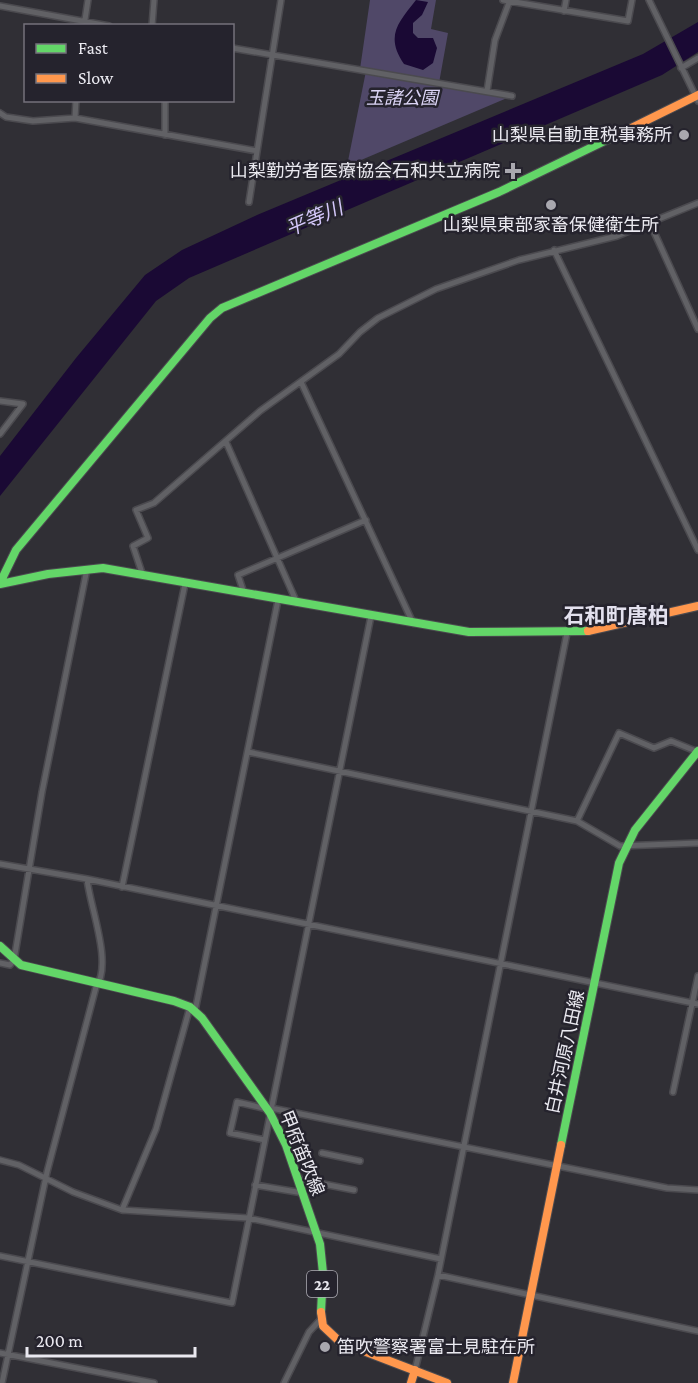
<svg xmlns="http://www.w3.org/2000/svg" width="698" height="1383" viewBox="0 0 698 1383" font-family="'Crimson Pro','Noto Sans JP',serif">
<rect width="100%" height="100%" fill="#302f35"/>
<path fill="#504868" d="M 370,0 L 436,0 L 431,29 L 448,33 L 439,83 L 512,96 L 347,166 L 366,71 L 360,69 Z"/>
<path fill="#1a0934" d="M 416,0 L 428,2 L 422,15 L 413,23 L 413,33 L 418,38 L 433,38 L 437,48 L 433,63 L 423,70 L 404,64 C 385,36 398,23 416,0 Z
M 698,22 L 698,52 L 662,75 L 189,278 L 156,301 L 0,496 L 0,456 L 76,358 L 145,275 L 182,250 L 257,215 L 643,54 Z"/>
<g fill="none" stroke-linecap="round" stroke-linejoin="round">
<defs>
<path id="street" d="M 503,0 L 628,21 L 632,0
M 649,0 L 698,101
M 0,6 L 109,26
M 564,11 L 566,0
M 84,26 L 88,0
M 152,26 L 154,0
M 232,48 L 512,96
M 681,68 L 698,58
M 487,91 L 495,40 L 510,0
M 165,100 L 165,135
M 0,113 L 6,117 L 33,121 L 75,118 L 257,151
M 75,118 L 76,100
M 249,202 L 281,0
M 650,223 L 698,329
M 554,250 L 698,550
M 301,382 L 413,623
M 0,401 L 23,404 L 0,434
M 226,442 L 297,603
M 143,576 L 133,546 L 148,538 L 136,510 L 154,503 L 260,411 L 339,354 L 360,332 L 378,318 L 436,289 L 519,260 L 617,236 L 698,203
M 244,593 L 238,575 L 366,520
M 248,752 L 577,821 L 620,846 L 698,843
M 577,821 L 619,733 L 654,748 L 671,741 L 698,752
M 0,864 L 87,879 L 698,1004
M 122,887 L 185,584
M 0,963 L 10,965 L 14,960 L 42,792 L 87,569
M 195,1011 L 278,600
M 673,1092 L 698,976
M 271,1108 L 667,1188 L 698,1190
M 265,1140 L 230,1133 L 237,1102 L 267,1109
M 322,1153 L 360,1161
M 0,1160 L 19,1165 L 73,1192 L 122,1210 L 248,1218 L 441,1259
M 298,1179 L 354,1190
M 255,1185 L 303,1193
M 122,1210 L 156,1129 L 190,1007
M 0,1256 L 232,1303 L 371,616
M 438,1275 L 698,1331
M 0,1353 L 154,1383
M 415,1370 L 438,1275 L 567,633
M 2,1383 L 47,1172 L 96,987 C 113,964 90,907 87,879
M 284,1383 L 309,1332 L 321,1319"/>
<path id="fast" d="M 0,583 L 16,550 L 210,318 L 222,308 L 499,192 L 615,136
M 0,584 L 48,574 L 103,568 L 469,632 L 588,631
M 0,946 L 21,965 L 174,1001 L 190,1007 L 202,1018 L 270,1113 L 286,1145 L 320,1244 L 323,1273 L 321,1312
M 561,1145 L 619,863 L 635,830 L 698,751"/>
<path id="slow" d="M 615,136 L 698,95
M 588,631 L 698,606
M 321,1312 L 323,1326 L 340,1342 L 447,1383
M 411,1383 L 415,1370
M 513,1383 L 561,1145"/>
</defs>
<use href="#street" stroke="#4b4a4f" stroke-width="8"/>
<use href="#fast" stroke="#4b4a4f" stroke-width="10"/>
<use href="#slow" stroke="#4b4a4f" stroke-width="10"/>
<use href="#street" stroke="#616165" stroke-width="5"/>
<use href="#fast" stroke="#63d668" stroke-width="8"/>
<use href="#slow" stroke="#ff974d" stroke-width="8"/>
</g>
<g fill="#a9a8af" stroke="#25232d" stroke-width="2">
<circle cx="684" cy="135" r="6"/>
<path d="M510 162h6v6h6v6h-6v6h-6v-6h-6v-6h6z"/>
<circle cx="551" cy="205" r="6"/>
<circle cx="325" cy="1347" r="6"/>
</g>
<g text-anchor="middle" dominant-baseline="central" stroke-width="5" stroke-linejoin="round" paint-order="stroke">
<rect fill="#25232d" stroke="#afaeb6" stroke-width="1.5" x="307" y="1271" width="30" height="26" rx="4.5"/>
<g font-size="16" font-weight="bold" fill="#eae9f0">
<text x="322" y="1284">22</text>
</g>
<g font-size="18" font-style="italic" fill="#dcd5f6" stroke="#25232d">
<text x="402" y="98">玉諸公園</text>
</g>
<g font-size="18" fill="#eae9f0" stroke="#25232d" text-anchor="end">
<text x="672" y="135">山梨県自動車税事務所</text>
<text x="500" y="171">山梨勤労者医療協会石和共立病院</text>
<text x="551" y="225" text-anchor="middle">山梨県東部家畜保健衛生所</text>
<text x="337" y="1347" text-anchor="start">笛吹警察署富士見駐在所</text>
</g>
<g font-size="18" fill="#eae9f0" stroke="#25232d">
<text transform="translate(565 1052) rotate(-78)">白井河原八田線</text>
<text transform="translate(302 1153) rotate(68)">甲府笛吹線</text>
</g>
<g font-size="20" font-style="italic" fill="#d3c7f9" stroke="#25232d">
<text transform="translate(314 218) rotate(-23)">平等川</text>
</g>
<g font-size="21" font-weight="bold" fill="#e3e1ee" stroke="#25232d">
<text x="616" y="616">石和町唐柏</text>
</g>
</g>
<rect x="24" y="24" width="210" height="78" fill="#25232d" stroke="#74727b" stroke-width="1.5"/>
<rect x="36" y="44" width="30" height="9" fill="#63d668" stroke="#74727b" stroke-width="1.5"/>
<text x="78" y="54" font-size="18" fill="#eae9f0">Fast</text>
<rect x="36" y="74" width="30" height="9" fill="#ff974d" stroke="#74727b" stroke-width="1.5"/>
<text x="78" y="84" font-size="18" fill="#eae9f0">Slow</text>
<path d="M27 1347v9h168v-9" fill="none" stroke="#eae9f0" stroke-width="3"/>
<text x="36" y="1347" font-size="18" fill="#eae9f0" stroke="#25232d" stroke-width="4.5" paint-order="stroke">200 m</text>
</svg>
